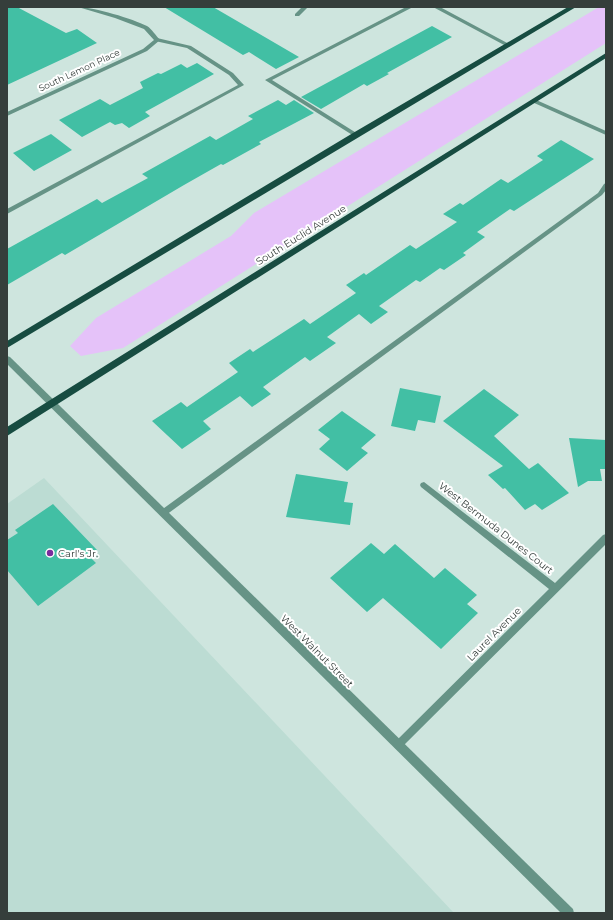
<svg xmlns="http://www.w3.org/2000/svg" width="613" height="920" viewBox="0 0 613 920" font-family="Montserrat,sans-serif">
<rect width="100%" height="100%" fill="#cee5de"/>
<path fill="#bcdcd3" d="M 44,478 L 454,913 L 7,913 L 7,504 Z"/>
<path fill="#e5c2f9" d="M 599,7 L 606,7 L 606,43 L 123,348 L 81,356 L 70,346 L 96,318 L 231,236 L 254,213 Z"/>
<path fill="#42bfa4" d="M 7,7 L 17,7 L 66,33 L 77,29 L 97,43 L 7,85 Z
M 164,7 L 213,7 L 299,57 L 276,69 L 249,52 L 243,55 Z
M 432,26 L 452,37 L 387,73 L 389,74 L 367,86 L 364,84 L 321,109 L 301,97 Z
M 197,63 L 214,74 L 145,112 L 150,116 L 129,128 L 122,123 L 115,125 L 110,122 L 82,137 L 59,120 L 100,99 L 110,105 L 143,88 L 140,82 L 158,73 L 161,74 L 181,64 L 187,68 Z
M 278,100 L 286,105 L 294,100 L 314,113 L 259,142 L 261,144 L 223,165 L 221,164 L 184,185 L 65,255 L 62,253 L 7,285 L 7,249 L 97,199 L 102,203 L 148,178 L 142,174 L 210,136 L 216,140 L 253,119 L 248,116 Z
M 51,134 L 72,150 L 34,171 L 13,153 Z
M 561,140 L 594,159 L 514,211 L 510,209 L 477,232 L 485,237 L 463,253 L 466,255 L 444,270 L 440,268 L 420,282 L 416,280 L 379,306 L 388,312 L 371,324 L 359,314 L 327,337 L 336,343 L 310,361 L 305,357 L 263,387 L 271,394 L 252,407 L 240,396 L 203,421 L 211,429 L 182,449 L 152,421 L 181,402 L 187,407 L 238,372 L 229,363 L 250,349 L 253,352 L 304,319 L 310,324 L 356,293 L 346,285 L 364,273 L 366,275 L 410,245 L 416,249 L 457,222 L 443,214 L 460,203 L 463,205 L 501,179 L 508,183 L 543,160 L 537,156 Z
M 400,388 L 441,396 L 435,423 L 418,420 L 415,431 L 391,426 Z
M 484,389 L 519,415 L 494,436 L 529,469 L 538,463 L 569,493 L 542,510 L 535,504 L 525,510 L 505,488 L 503,489 L 488,475 L 503,466 L 443,421 Z
M 342,411 L 376,435 L 361,448 L 368,453 L 347,471 L 319,449 L 330,439 L 318,430 Z
M 569,438 L 606,440 L 606,469 L 600,469 L 602,481 L 588,481 L 578,487 Z
M 296,474 L 348,482 L 344,502 L 353,503 L 350,525 L 286,517 Z
M 53,504 L 97,550 L 89,556 L 96,563 L 38,606 L 7,570 L 7,540 L 18,533 L 15,530 Z
M 371,543 L 384,554 L 395,544 L 434,578 L 445,568 L 477,595 L 467,604 L 478,613 L 441,649 L 383,598 L 367,612 L 330,578 Z"/>
<g fill="none" stroke-linecap="round" stroke-linejoin="round">
<path fill="#669386" fill-rule="evenodd" d="M 406,7 L 413,7 L 272,80 L 358,134 L 358,136 L 354,136 L 265,80 Z
M 157,38 L 191,46 L 233,73 L 244,85 L 7,214 L 7,209 L 238,85 L 229,75 L 187,48 L 155,41 L 155,39 Z
M 606,183 L 606,190 L 602,195 L 166,515 L 163,517 L 160,515 L 159,513 L 160,511 L 598,193 L 604,184 Z"/>
<path fill="#669386" fill-rule="evenodd" d="M 78,7 C 94,7 133,19 147,26 C 152,29 156,36 160,40 L 147,51 L 7,116 L 7,112 L 143,49 L 154,40 L 144,29 L 115,18 Z
M 302,7 L 308,7 L 299,16 L 295,16 L 295,14 Z
M 433,7 L 440,7 L 511,45 L 506,46 Z
M 534,99 L 606,131 L 606,135 L 532,102 L 532,100 Z
M 424,482 L 555,583 L 603,535 L 606,534 L 606,544 L 401,748 L 398,750 L 395,748 L 393,745 L 395,742 L 549,589 L 421,487 L 420,485 L 421,483 Z"/>
<path fill="#669386" fill-rule="evenodd" d="M 7,356 L 10,357 L 573,909 L 574,913 L 561,913 L 7,364 Z"/>
<path fill="#174c41" fill-rule="evenodd" d="M 568,7 L 576,7 L 7,348 L 7,341 L 353,133 Z
M 606,53 L 606,58 L 7,436 L 7,427 Z"/>
</g>
<circle fill="#7a2b9c" stroke="#fff" stroke-width="1.5" cx="50" cy="553" r="4"/>
<g text-anchor="middle" dominant-baseline="central" stroke-width="4" stroke-linejoin="round" paint-order="stroke">
<g font-size="9" fill="#353e3b" stroke="#fff">
<text transform="translate(79 70) rotate(-25)">South Lemon Place</text>
</g>
<g font-size="10" fill="#353e3b" stroke="#fff">
<text transform="translate(301 235) rotate(-32)">South Euclid Avenue</text>
<text transform="translate(496 528) rotate(38)">West Bermuda Dunes Court</text>
<text transform="translate(494 634) rotate(-45)">Laurel Avenue</text>
<text transform="translate(317 651) rotate(45)">West Walnut Street</text>
</g>
<g font-size="10" fill="#353e3b" stroke="#fff" text-anchor="start">
<text x="58" y="553">Carl's Jr.</text>
</g>
</g>
<rect width="613" height="920" fill="none" stroke="#353e3b" stroke-width="16"/>
</svg>
